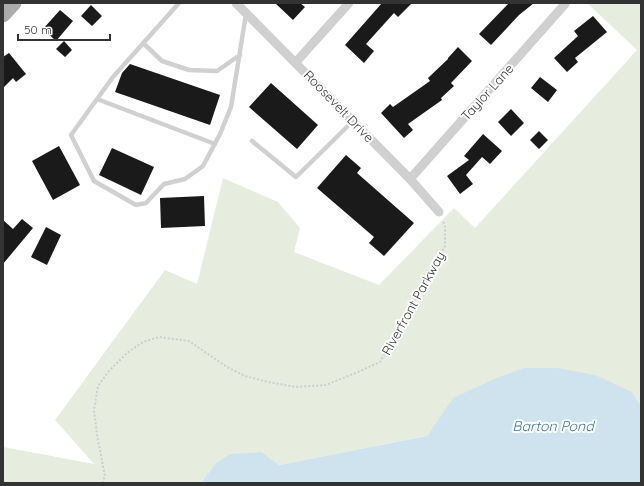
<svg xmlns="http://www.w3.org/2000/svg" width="644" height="486" viewBox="0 0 644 486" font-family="Quicksand,sans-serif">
<rect width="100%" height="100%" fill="#fff"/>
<path fill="#e6ecde" d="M 587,3 L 641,3 L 641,406 L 632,392 L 454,398 L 442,414 L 427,436 L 279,465 L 262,452 L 215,464 L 201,483 L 3,483 L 3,447 L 94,464 L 55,420 L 165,270 L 197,284 L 223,178 L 278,202 L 300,228 L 294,252 L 379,285 L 454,208 L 475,228 L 637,50 Z"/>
<path fill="#cee3ee" d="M 524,368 L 557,368 L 595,375 L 632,392 L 641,406 L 641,483 L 201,483 L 215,464 L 230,454 L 262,452 L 279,465 L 427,436 L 442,414 L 453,398 L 499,377 Z"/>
<path fill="#1a1a1a" d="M 275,3 L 300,3 L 305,7 L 293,20 Z
M 382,3 L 412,3 L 398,17 L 394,13 L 366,44 L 374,51 L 364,63 L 345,45 Z
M 509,3 L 534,3 L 519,15 L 491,45 L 479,34 Z
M 91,5 L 102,16 L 92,26 L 81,16 Z
M 60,10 L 73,21 L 56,41 L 43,29 Z
M 593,16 L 607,32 L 575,58 L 578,62 L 567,72 L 554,58 L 578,36 L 574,31 Z
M 64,41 L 72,50 L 65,57 L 56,49 Z
M 458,47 L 472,61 L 451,83 L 454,86 L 441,98 L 442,100 L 408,124 L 413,130 L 404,138 L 381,113 L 390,104 L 393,107 L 430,81 L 428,78 L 448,59 L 448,58 Z
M 9,53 L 26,74 L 16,82 L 13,78 L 3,88 L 3,57 Z
M 130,64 L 220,95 L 210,125 L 115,92 L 122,73 Z
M 540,77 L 557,90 L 548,102 L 531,88 Z
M 271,83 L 318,125 L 297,149 L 249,107 Z
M 511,109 L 524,123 L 511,136 L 498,122 Z
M 539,131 L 548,140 L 539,149 L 530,140 Z
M 483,134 L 502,151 L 490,164 L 482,157 L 466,175 L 473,184 L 460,194 L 447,176 L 469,160 L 464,156 Z
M 59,146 L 80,185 L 53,200 L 32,161 Z
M 112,148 L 154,167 L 141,195 L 99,175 Z
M 346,155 L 361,168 L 357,173 L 414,223 L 384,256 L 369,243 L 374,237 L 317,188 Z
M 204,196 L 205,226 L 161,228 L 160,198 Z
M 22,219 L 33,228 L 3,264 L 3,220 L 13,229 Z
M 46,227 L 61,235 L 47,265 L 31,257 Z"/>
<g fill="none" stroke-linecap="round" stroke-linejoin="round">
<path stroke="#cdcdcd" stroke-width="2" stroke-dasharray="2 2" stroke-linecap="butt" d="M 102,483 L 105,476 L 97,435 L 94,410 L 98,386 L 109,371 L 127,353 L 143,342 L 159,337 L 189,341 L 227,367 L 245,376 L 268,382 L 296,387 L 326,385 L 358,372 L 380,362 L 403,321 L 445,246 L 445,226 L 443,221"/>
<path stroke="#d0d0d0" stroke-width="4.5" d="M 179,3 L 113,77 L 71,135 L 94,181 L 136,205 L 146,203 L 164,184 L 185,179 L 203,166 L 220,134 L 231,107 L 246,14
M 143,43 L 162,61 L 189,70 L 217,71 L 240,55
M 97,99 L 215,144
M 252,141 L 296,177 L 353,121"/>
<path stroke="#d0d0d0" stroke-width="9" d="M 236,3 L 410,179 L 439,212
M 296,62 L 349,3
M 410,179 L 565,4"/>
<path stroke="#ababab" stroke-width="15" d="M 3,15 L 14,3"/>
</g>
<g text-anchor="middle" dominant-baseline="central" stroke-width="4" stroke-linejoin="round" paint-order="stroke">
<g font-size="13" fill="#333" stroke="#fff">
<text transform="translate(487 92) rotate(-48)">Taylor Lane</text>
<text transform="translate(339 106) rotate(46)">Roosevelt Drive</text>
<text transform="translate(413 303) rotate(-61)">Riverfront Parkway</text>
</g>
<g font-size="14" font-style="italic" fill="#3e7898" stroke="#fff">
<text x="553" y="426">Barton Pond</text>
</g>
</g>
<rect width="644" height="486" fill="none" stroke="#333333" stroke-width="8"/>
<path d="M18 34v6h92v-6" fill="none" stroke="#333333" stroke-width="2"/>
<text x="24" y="34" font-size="12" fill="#333333" stroke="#ffffff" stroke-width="3" paint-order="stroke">50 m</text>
</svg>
